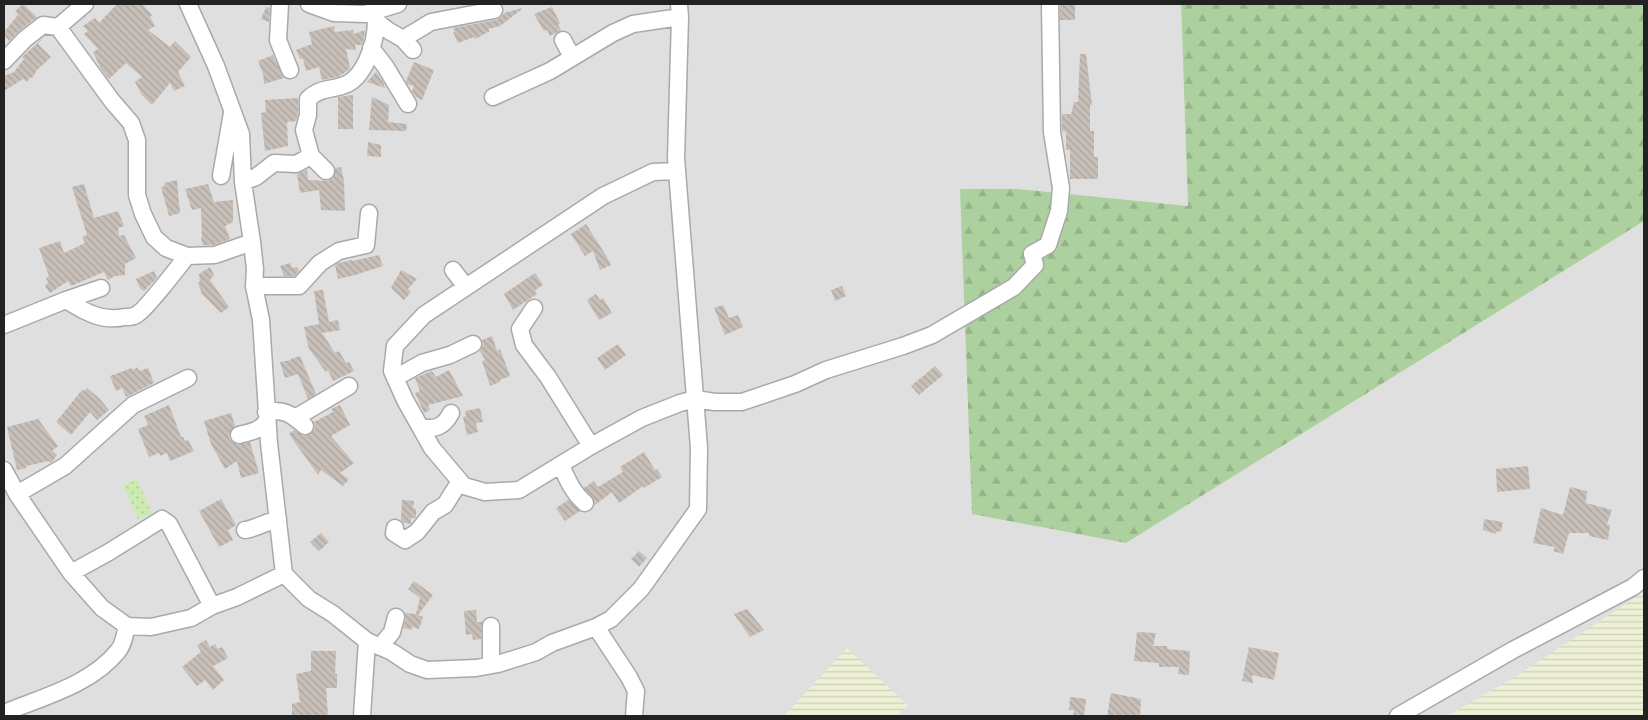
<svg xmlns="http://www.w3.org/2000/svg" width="1648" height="720" viewBox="0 0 1648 720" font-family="'Varela Round',sans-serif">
<defs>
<pattern id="farmland-rules" width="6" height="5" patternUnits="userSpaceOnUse" patternTransform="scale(1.25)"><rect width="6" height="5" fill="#eef0d5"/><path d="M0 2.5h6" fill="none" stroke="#ccceb7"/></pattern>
<pattern id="forest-firs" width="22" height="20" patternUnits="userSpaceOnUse" patternTransform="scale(1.25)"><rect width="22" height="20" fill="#add19e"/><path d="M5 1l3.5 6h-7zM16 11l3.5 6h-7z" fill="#95b388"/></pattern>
<pattern id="garden-dots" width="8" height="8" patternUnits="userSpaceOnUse" patternTransform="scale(1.25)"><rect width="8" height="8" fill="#cdebb0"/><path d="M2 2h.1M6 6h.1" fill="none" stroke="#b0c997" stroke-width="1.8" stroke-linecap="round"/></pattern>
<pattern id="building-back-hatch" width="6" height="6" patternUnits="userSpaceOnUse" patternTransform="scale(1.25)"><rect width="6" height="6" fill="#c7bfb8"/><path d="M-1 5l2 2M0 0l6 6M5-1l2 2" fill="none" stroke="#aba49e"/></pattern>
</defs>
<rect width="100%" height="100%" fill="#f2efe9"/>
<path fill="#e0dfdf" d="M 4,4 L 1181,4 L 1188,206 L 1018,212 L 1017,189 L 960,190 L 1126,543 L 1644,221 L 1644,716 L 4,716 Z"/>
<path fill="url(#farmland-rules)" d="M 1644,592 L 1644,716 L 1447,716 L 1515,677 Z
M 847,648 L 908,705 L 897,716 L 784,716 Z"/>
<path fill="url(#forest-firs)" d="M 1181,4 L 1644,4 L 1644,221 L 1126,543 L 972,514 L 960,189 L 1018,189 L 1188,206 Z"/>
<path fill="url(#garden-dots)" d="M 137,479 L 152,513 L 138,519 L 123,485 Z"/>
<path fill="url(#building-back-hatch)" d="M 23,4 L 37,17 L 19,31 L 9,41 L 4,35 L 4,32 L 18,15 L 15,11 Z
M 117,4 L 142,4 L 152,15 L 150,17 L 155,26 L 148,30 L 170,47 L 175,41 L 191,57 L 178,72 L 185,86 L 174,91 L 170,83 L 152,105 L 142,95 L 135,82 L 142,77 L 126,63 L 109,79 L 101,69 L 93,52 L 98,49 L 84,34 L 88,31 L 83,26 L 95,18 L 99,23 Z
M 1060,4 L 1075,4 L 1075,20 L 1060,20 Z
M 266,7 L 270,8 L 269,22 L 261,19 Z
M 552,7 L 560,23 L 558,25 L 561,30 L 550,36 L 547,30 L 544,31 L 534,14 Z
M 522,8 L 522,9 L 500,26 L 488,29 L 490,31 L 475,39 L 474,37 L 458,43 L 453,32 L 455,32 L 453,28 L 496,20 L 501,17 L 504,13 Z
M 334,26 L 335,32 L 353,30 L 354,34 L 365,30 L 364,38 L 362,45 L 355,45 L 356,50 L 346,49 L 350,68 L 347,71 L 338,77 L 322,80 L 319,67 L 306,71 L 303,59 L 300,59 L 296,50 L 312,44 L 309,32 Z
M 43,38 L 38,44 L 51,57 L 37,70 L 32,78 L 30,77 L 27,82 L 23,79 L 4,91 L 4,76 L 14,72 L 24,59 L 22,57 Z
M 1080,54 L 1086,54 L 1092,105 L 1090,105 L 1090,131 L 1094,131 L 1094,157 L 1098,157 L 1098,179 L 1070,179 L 1070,150 L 1066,150 L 1066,132 L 1062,131 L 1062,114 L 1071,114 L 1074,102 L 1078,102 Z
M 273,55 L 284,78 L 264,84 L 263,74 L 258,61 Z
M 414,62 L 434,70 L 422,100 L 416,97 L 412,91 L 414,86 L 407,84 L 406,81 Z
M 376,72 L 384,84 L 385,88 L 367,82 Z
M 353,95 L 353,129 L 338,129 L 338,97 Z
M 372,97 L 389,105 L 388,122 L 407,124 L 406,131 L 369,130 Z
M 298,98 L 298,114 L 296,121 L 287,122 L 288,146 L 265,151 L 261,113 L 266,112 L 265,100 Z
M 368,142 L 381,145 L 381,157 L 367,156 Z
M 341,167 L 344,181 L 345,211 L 321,210 L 319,190 L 300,193 L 297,174 L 307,170 L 308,180 L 328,181 L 333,178 L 335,174 L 335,168 Z
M 177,180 L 180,213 L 169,216 L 161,187 L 165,186 L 164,183 Z
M 84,184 L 94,218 L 118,211 L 124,226 L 118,228 L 119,236 L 124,235 L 136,258 L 125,264 L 125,275 L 115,276 L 108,280 L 104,272 L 71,286 L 68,281 L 50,293 L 45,286 L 48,282 L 46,278 L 49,276 L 39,248 L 60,241 L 64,253 L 85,243 L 82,237 L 87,235 L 72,187 Z
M 208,184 L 214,202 L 233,200 L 233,222 L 225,226 L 230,239 L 214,245 L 203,245 L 201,238 L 202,237 L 201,208 L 192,210 L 185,189 Z
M 586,224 L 607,257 L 611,265 L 600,270 L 593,251 L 585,256 L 571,234 Z
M 379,255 L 383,266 L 355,275 L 338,279 L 335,265 L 339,263 L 352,260 L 352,261 Z
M 290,263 L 292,268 L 297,267 L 299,271 L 295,276 L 284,276 L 280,266 Z
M 210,267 L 214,275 L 210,280 L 229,307 L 221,313 L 202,294 L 198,283 L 200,281 L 199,274 Z
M 401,270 L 417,279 L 408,289 L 411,292 L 404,300 L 391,288 Z
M 154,271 L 157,278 L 144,291 L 140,288 L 136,279 Z
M 535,273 L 543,285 L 535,290 L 537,294 L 513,310 L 504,294 Z
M 842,286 L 846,296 L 835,301 L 831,290 Z
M 323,290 L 329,322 L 338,320 L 340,330 L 322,333 L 335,353 L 339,351 L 346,363 L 349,362 L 354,371 L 333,381 L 328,370 L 326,372 L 309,349 L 304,327 L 319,324 L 314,291 Z
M 596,294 L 600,300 L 603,298 L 612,313 L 599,320 L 587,300 Z
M 723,305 L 729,318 L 738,315 L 743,327 L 725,335 L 714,308 Z
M 492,336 L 497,351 L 500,349 L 510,376 L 500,380 L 500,382 L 490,386 L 482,361 L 485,360 L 480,351 L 483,345 L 482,340 Z
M 618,344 L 626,355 L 605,370 L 597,358 Z
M 300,356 L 316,394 L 308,399 L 298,374 L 285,378 L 280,362 L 291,360 L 291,359 Z
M 935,366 L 943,375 L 919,395 L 911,386 Z
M 138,367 L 139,371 L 148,368 L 154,383 L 126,397 L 122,388 L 116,391 L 110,376 L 132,368 L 133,370 Z
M 449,370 L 463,396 L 428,405 L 430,410 L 424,413 L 415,393 L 420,391 L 415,378 L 432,371 L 436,377 Z
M 87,388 L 99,398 L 109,410 L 97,420 L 90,412 L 71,435 L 56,422 L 82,390 L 84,391 Z
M 169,405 L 181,437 L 183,437 L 185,441 L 188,440 L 194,451 L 170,461 L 167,453 L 160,456 L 159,453 L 149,457 L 138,429 L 148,425 L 144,416 Z
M 340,405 L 350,425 L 331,436 L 354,463 L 340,473 L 349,479 L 343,486 L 321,470 L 318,475 L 289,434 L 294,430 L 303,436 L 309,435 L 315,428 L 314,422 L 333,412 L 331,409 Z
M 480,408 L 483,422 L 476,423 L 478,432 L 467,435 L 463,417 L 466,416 L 465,411 Z
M 231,413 L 235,426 L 230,432 L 229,438 L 232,442 L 237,445 L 250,442 L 259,473 L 241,478 L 237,461 L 225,469 L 211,444 L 204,421 Z
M 38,419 L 58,446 L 52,451 L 57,455 L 51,463 L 49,461 L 26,466 L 26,468 L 17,470 L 7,427 Z
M 644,452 L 655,470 L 657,469 L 662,477 L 644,488 L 643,486 L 619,503 L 612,492 L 595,505 L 594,500 L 584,488 L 594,481 L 598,487 L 623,472 L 620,467 Z
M 1528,466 L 1530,489 L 1497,492 L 1496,469 Z
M 1570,487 L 1587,491 L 1586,503 L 1612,510 L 1607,524 L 1610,525 L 1608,540 L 1589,536 L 1589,533 L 1569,533 L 1563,554 L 1553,551 L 1555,547 L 1533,543 L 1541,508 L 1563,515 Z
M 221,499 L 236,525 L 228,530 L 233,540 L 219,547 L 199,511 Z
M 402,500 L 414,501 L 413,508 L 416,509 L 416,518 L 411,518 L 411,524 L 404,523 L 401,520 Z
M 568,500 L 580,511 L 565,521 L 556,508 Z
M 1484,519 L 1503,522 L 1501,531 L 1496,532 L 1496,534 L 1483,530 Z
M 321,533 L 329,542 L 319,551 L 310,542 Z
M 639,551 L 647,558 L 639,567 L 631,559 Z
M 414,581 L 433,595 L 418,615 L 423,617 L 419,629 L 412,627 L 411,630 L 403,628 L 406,619 L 405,613 L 416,614 L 420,598 L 408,589 Z
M 747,609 L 764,630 L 750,637 L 734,614 Z
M 476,610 L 477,622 L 482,622 L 481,639 L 473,640 L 472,634 L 466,635 L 464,611 Z
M 1137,632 L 1156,633 L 1153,646 L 1167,646 L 1167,649 L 1190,651 L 1189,675 L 1178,674 L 1179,667 L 1159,667 L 1159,663 L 1134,661 Z
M 206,640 L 210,647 L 215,644 L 218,649 L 222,647 L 228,658 L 213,666 L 224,680 L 213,690 L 205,680 L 197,686 L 182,667 L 201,652 L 197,645 Z
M 1249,647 L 1279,653 L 1274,680 L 1252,675 L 1253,683 L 1242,681 Z
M 311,651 L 336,651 L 335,674 L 337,674 L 337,688 L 326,688 L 328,716 L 292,716 L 292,704 L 300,702 L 296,674 L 311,671 Z
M 1111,693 L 1141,699 L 1140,716 L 1107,716 Z
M 1070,697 L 1086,699 L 1084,716 L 1073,716 L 1074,710 L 1069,710 Z"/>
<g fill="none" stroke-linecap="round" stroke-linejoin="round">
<defs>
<path id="minor" d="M 188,4 L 216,66 L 241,134 L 243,182 L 252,242 L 255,269 L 254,286 L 261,320 L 269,443 L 284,574 L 309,599 L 333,614 L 367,641 L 392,652 L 410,664 L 427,670 L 476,668 L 498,664 L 536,652 L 552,643 L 596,627 L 611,619 L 641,589 L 698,509 L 699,448 L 676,158 L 680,17 L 679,4
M 280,4 L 278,40 L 290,70
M 309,4 L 334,13 L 365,14 L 398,4
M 376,21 L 389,31 L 403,39 L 413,50
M 58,27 L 112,101 L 131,123 L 137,140 L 137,195 L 143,214 L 154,237 L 166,248 L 187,256 L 215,255 L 252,242
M 403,39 L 431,22 L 494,10
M 563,40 L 572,57
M 371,48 L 385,66 L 408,104
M 4,61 L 25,39 L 43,25 L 58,27 L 85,4
M 493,97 L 550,71 L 613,33 L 633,24 L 680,17
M 311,156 L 326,171
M 677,171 L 653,172 L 603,196 L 424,315 L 395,346 L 392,371 L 405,400 L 432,448 L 464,486 L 485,492 L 519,490 L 591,446 L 642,418 L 680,403 L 695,399 L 715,402 L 742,402 L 795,384 L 826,370 L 903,346 L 932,335 L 1014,287 L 1035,265 L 1032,254 L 1048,245 L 1059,211 L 1061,188 L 1052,132 L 1050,4
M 221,176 L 232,113
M 243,182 L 256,177 L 274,163 L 296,164 L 311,156 L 304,130 L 308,115 L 308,99 C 322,86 332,91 347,84 C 367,74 381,31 374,11
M 453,270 L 466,287
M 254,286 L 299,286 L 320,263 L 339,251 L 366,245 L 369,213
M 66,300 C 85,312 102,322 125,317 C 128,317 133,317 136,315 C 145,311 179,266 187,256
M 534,308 L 520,329 L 524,345 L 548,377 L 591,446
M 4,325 L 66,300 L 101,288
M 395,378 L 422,363 L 450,355 L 473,344
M 266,412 C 284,408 292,415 305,426
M 295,418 L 349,386
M 420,427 C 435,430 444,427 451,413
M 239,435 C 251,432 262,430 267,420
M 561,465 C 567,479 573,493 585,503
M 4,470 L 17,494 L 71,573 L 102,608 L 127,626 L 151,627 L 191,618 L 212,606 L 237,597 L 284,574
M 17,494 L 65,466 L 133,405 L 188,378
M 395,528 L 394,533 L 405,540 L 417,532 L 433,512 L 445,505 L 460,481
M 245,530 C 257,528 266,522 278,519
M 71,573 L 109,552 L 162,519 L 169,524 L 212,606
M 491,626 L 491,665
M 596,627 L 629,677 L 636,691 L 634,716
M 380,647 L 392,632 L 396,617
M 4,713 C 42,697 91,685 118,651 C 123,646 125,634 127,626
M 362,716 L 367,641
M 1398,716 L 1513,650 L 1633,587 L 1644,578"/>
</defs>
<use href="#minor" stroke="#a9a9a9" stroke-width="19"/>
<use href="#minor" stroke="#fff" stroke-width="16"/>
</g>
<rect width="1648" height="720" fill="none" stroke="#222222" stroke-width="10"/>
</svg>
